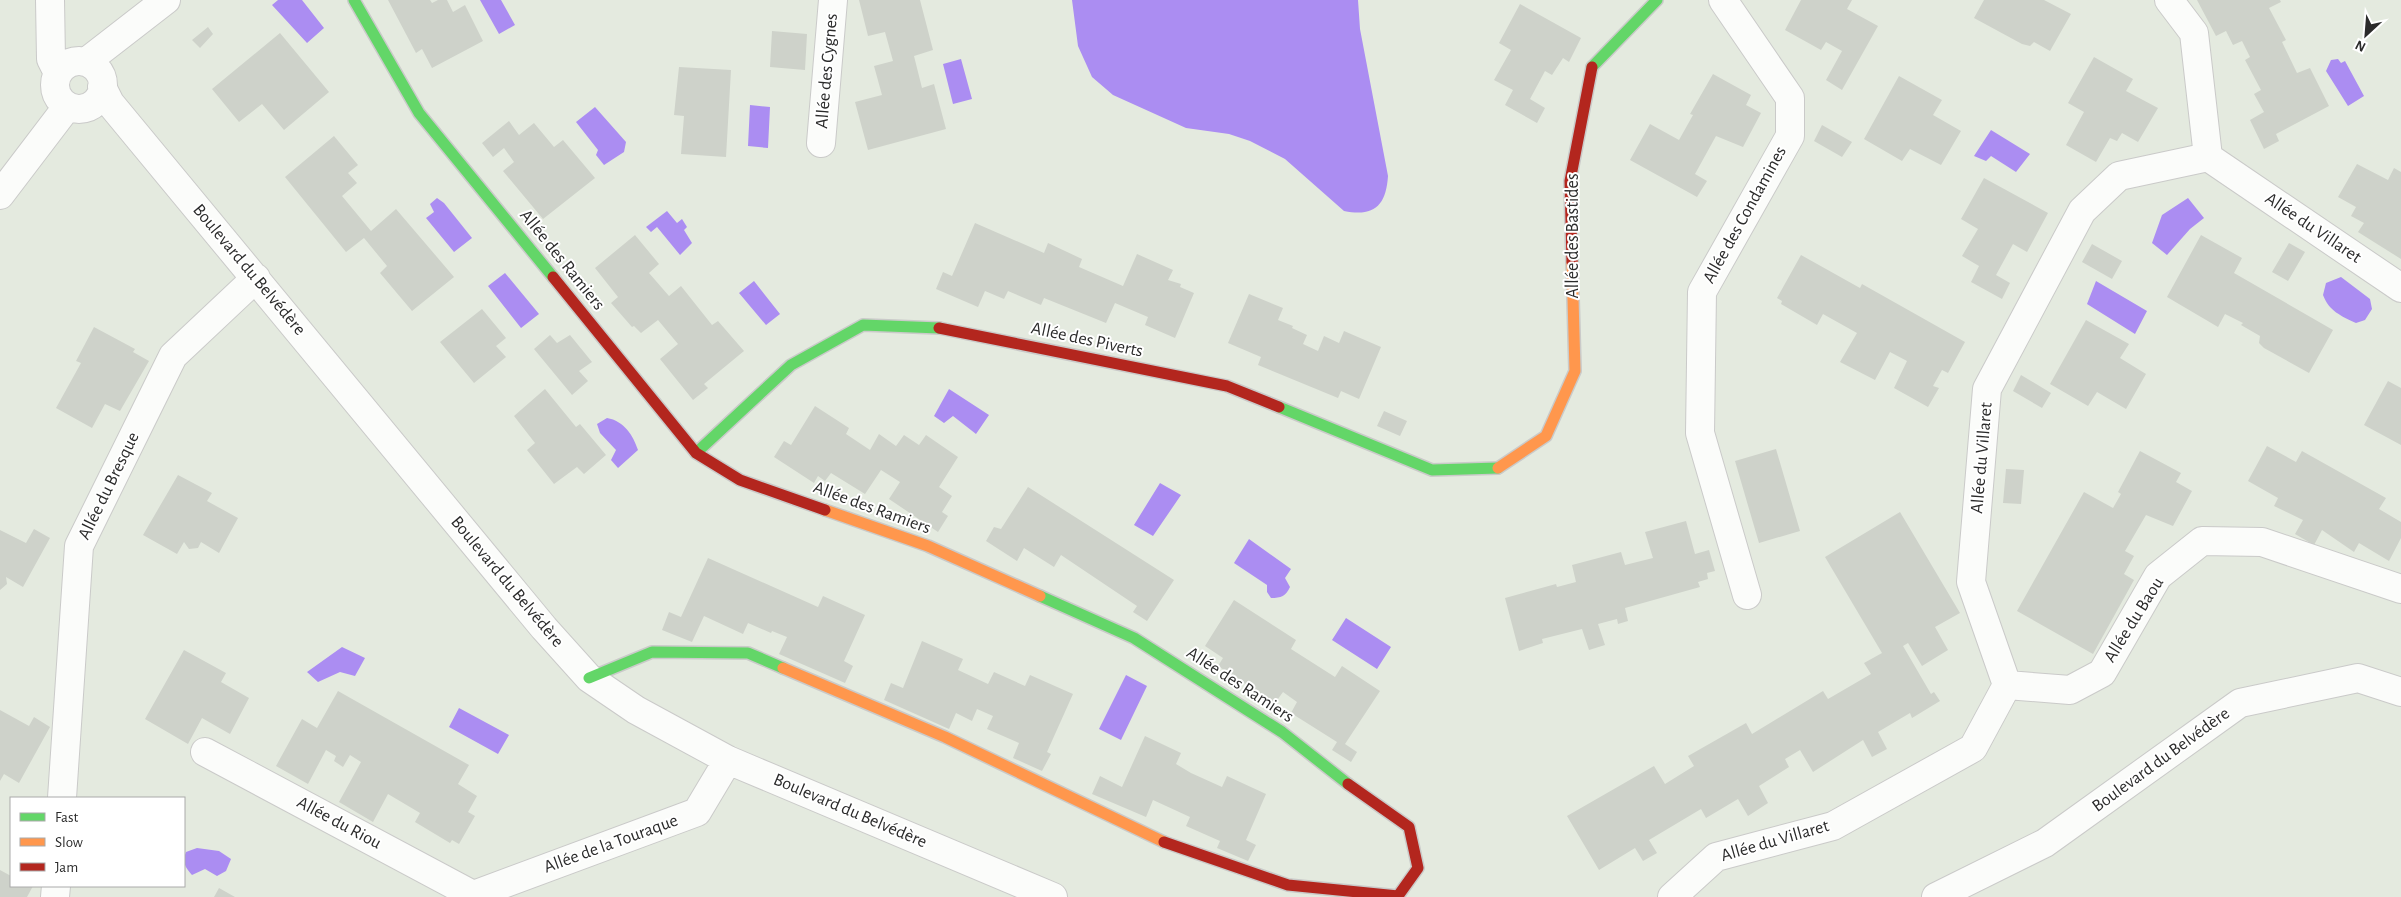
<svg xmlns="http://www.w3.org/2000/svg" width="2401" height="897" viewBox="0 0 2401 897" font-family="'Alegreya Sans',sans-serif">
<rect width="100%" height="100%" fill="#e4eadf"/>
<path fill="#ab8df2" d="M 278,0 L 302,0 L 324,28 L 307,43 L 272,5 Z
M 480,0 L 501,0 L 515,25 L 499,34 Z
M 1072,0 L 1358,0 L 1360,29 L 1388,176 C 1386,206 1374,217 1344,211 L 1285,159 L 1250,141 L 1229,134 L 1186,128 L 1113,95 L 1092,77 L 1078,46 Z
M 961,59 L 972,99 L 953,104 L 943,64 Z
M 2338,59 L 2341,63 L 2345,61 L 2364,96 L 2348,106 L 2326,71 L 2331,60 Z
M 750,105 L 770,107 L 768,148 L 748,146 Z
M 595,107 L 626,142 L 624,152 L 604,165 L 596,155 L 598,150 L 576,122 Z
M 1991,130 L 2030,154 L 2016,172 L 1991,156 L 1986,161 L 1974,156 Z
M 437,198 L 444,203 L 472,238 L 454,252 L 426,218 L 434,212 L 430,204 Z
M 2188,198 L 2204,218 L 2190,229 L 2167,255 L 2152,243 L 2162,215 Z
M 667,211 L 677,223 L 682,219 L 687,227 L 684,230 L 692,243 L 680,255 L 657,227 L 651,232 L 646,227 Z
M 505,273 L 539,314 L 521,328 L 488,286 Z
M 2341,277 L 2370,299 L 2372,309 L 2365,320 L 2356,323 C 2341,316 2329,311 2323,295 L 2326,283 Z
M 754,281 L 780,314 L 766,325 L 739,293 Z
M 2096,281 L 2147,311 L 2135,334 L 2087,304 Z
M 949,389 L 989,415 L 976,434 L 953,416 L 944,423 L 934,416 Z
M 607,418 C 624,421 633,435 638,450 L 618,468 L 611,460 L 616,450 L 600,433 L 597,424 Z
M 1160,483 L 1181,495 L 1153,536 L 1134,525 Z
M 1249,539 L 1291,569 L 1285,578 L 1290,587 C 1286,596 1281,598 1271,598 L 1267,592 L 1267,585 L 1234,563 Z
M 1346,618 L 1391,647 L 1377,669 L 1332,640 Z
M 342,647 L 365,658 L 355,676 L 340,672 L 318,682 L 307,672 Z
M 1126,675 L 1147,686 L 1121,740 L 1099,729 Z
M 459,708 L 509,735 L 498,754 L 449,727 Z
M 197,848 L 219,851 L 231,859 L 226,871 L 217,876 L 205,869 L 192,875 C 185,867 182,862 186,852 Z"/>
<path fill="#ced2ca" d="M 388,0 L 430,0 L 432,3 L 438,0 L 447,0 L 453,12 L 465,5 L 483,41 L 432,68 L 422,49 L 416,53 Z
M 859,0 L 920,0 L 933,50 L 914,56 L 922,88 L 934,84 L 946,129 L 868,150 L 855,102 L 882,95 L 874,66 L 893,61 L 885,32 L 868,36 Z
M 1801,0 L 1852,0 L 1847,9 L 1878,26 L 1842,90 L 1826,80 L 1842,51 L 1826,42 L 1821,50 L 1785,30 Z
M 1984,0 L 2044,0 L 2071,14 L 2050,51 L 2034,42 L 2030,46 L 2022,44 L 1974,18 Z
M 2197,0 L 2280,0 L 2281,2 L 2269,8 L 2286,40 L 2282,42 L 2297,73 L 2310,68 L 2329,106 L 2276,134 L 2279,141 L 2264,149 L 2250,120 L 2264,112 L 2254,94 L 2261,90 L 2245,60 L 2250,57 L 2242,41 L 2233,45 L 2226,31 L 2216,36 Z
M 1520,4 L 1581,38 L 1569,62 L 1563,58 L 1552,75 L 1545,71 L 1530,99 L 1545,108 L 1537,123 L 1505,105 L 1513,90 L 1494,80 L 1511,50 L 1499,43 Z
M 208,27 L 213,34 L 200,48 L 192,40 Z
M 772,31 L 807,34 L 805,70 L 770,67 Z
M 280,33 L 329,92 L 284,130 L 262,104 L 239,122 L 212,89 Z
M 2094,57 L 2133,79 L 2126,91 L 2158,108 L 2138,142 L 2122,133 L 2117,141 L 2110,138 L 2096,162 L 2066,145 L 2084,112 L 2068,103 Z
M 679,67 L 731,70 L 726,157 L 681,154 L 684,116 L 674,115 Z
M 1713,74 L 1751,95 L 1746,105 L 1761,113 L 1743,147 L 1716,136 L 1695,174 L 1707,181 L 1697,197 L 1630,160 L 1650,124 L 1679,140 L 1693,115 L 1690,114 Z
M 1899,76 L 1942,100 L 1933,115 L 1961,131 L 1941,165 L 1910,149 L 1902,161 L 1864,139 Z
M 509,121 L 519,135 L 534,123 L 554,147 L 563,140 L 595,178 L 543,219 L 503,171 L 514,162 L 504,148 L 493,157 L 482,143 Z
M 1822,125 L 1852,142 L 1842,157 L 1814,141 Z
M 334,136 L 358,165 L 348,173 L 357,183 L 342,196 L 371,231 L 396,209 L 454,277 L 412,311 L 380,273 L 387,266 L 364,238 L 346,252 L 285,177 Z
M 2357,164 L 2388,180 L 2394,168 L 2401,172 L 2401,259 L 2358,232 L 2364,223 L 2351,216 L 2356,207 L 2338,197 Z
M 1984,178 L 2048,213 L 2027,252 L 2013,244 L 1996,275 L 2010,283 L 2002,299 L 1971,282 L 1979,266 L 1962,256 L 1978,229 L 1961,219 Z
M 975,223 L 1044,253 L 1048,243 L 1082,259 L 1079,267 L 1123,286 L 1137,254 L 1173,270 L 1168,280 L 1181,284 L 1180,287 L 1194,293 L 1175,338 L 1145,325 L 1148,317 L 1115,303 L 1106,323 L 1044,298 L 1041,305 L 1008,291 L 1004,299 L 985,291 L 978,307 L 936,289 L 943,272 L 952,276 Z
M 635,235 L 659,264 L 649,273 L 669,296 L 681,286 L 712,325 L 718,321 L 744,351 L 704,384 L 708,388 L 693,400 L 660,359 L 678,344 L 658,320 L 641,333 L 634,326 L 632,327 L 611,303 L 618,297 L 595,268 Z
M 2201,235 L 2242,258 L 2234,273 L 2333,330 L 2309,373 L 2264,348 L 2259,343 L 2260,336 L 2241,325 L 2243,323 L 2225,314 L 2218,327 L 2167,297 Z
M 2289,243 L 2305,252 L 2288,281 L 2272,272 Z
M 2092,244 L 2122,261 L 2112,279 L 2082,262 Z
M 1801,255 L 1860,288 L 1862,284 L 1965,342 L 1948,373 L 1942,370 L 1933,386 L 1939,388 L 1928,407 L 1894,388 L 1907,361 L 1890,352 L 1875,380 L 1840,362 L 1857,333 L 1823,314 L 1817,325 L 1781,304 L 1782,301 L 1777,298 Z
M 1249,294 L 1283,308 L 1278,320 L 1293,326 L 1292,328 L 1307,335 L 1303,344 L 1318,351 L 1324,336 L 1339,343 L 1344,331 L 1381,347 L 1359,399 L 1341,391 L 1338,398 L 1258,365 L 1261,357 L 1228,343 Z
M 482,309 L 506,338 L 496,346 L 506,357 L 474,383 L 440,342 Z
M 2086,320 L 2129,344 L 2120,358 L 2146,374 L 2126,409 L 2097,392 L 2088,406 L 2050,384 Z
M 94,327 L 135,349 L 133,352 L 149,361 L 120,411 L 105,404 L 92,428 L 56,408 L 81,363 L 76,361 Z
M 550,335 L 557,343 L 570,335 L 592,362 L 579,371 L 588,381 L 572,395 L 534,349 Z
M 2021,375 L 2051,393 L 2042,408 L 2013,391 Z
M 2388,381 L 2401,388 L 2401,445 L 2364,425 Z
M 545,389 L 576,427 L 580,424 L 606,455 L 584,474 L 577,467 L 554,484 L 527,450 L 535,443 L 514,416 Z
M 815,406 L 849,428 L 846,434 L 870,450 L 879,434 L 896,446 L 904,435 L 919,445 L 926,435 L 958,457 L 939,487 L 952,496 L 942,512 L 948,516 L 938,532 L 889,499 L 900,482 L 881,470 L 865,494 L 831,473 L 825,481 L 818,476 L 814,483 L 774,457 L 784,441 L 791,445 Z
M 1384,411 L 1407,421 L 1400,436 L 1377,426 Z
M 2267,446 L 2296,462 L 2302,451 L 2386,498 L 2379,509 L 2401,522 L 2401,538 L 2389,561 L 2359,543 L 2354,552 L 2322,530 L 2314,545 L 2295,534 L 2303,520 L 2274,506 L 2278,498 L 2248,481 Z
M 1776,449 L 1800,531 L 1759,543 L 1735,461 Z
M 2140,451 L 2181,473 L 2176,482 L 2192,491 L 2173,526 L 2146,515 L 2125,551 L 2134,556 L 2124,574 L 2134,580 L 2093,654 L 2017,611 L 2084,492 L 2113,508 L 2121,494 L 2118,492 Z
M 2006,469 L 2024,470 L 2021,504 L 2003,503 Z
M 178,475 L 212,493 L 207,501 L 238,518 L 219,553 L 201,542 L 198,548 L 189,549 L 184,542 L 177,554 L 143,535 Z
M 1028,487 L 1174,580 L 1147,621 L 1133,612 L 1137,606 L 1061,555 L 1054,567 L 1024,548 L 1017,561 L 986,541 L 994,527 L 1001,529 Z
M 1900,512 L 1960,613 L 1935,627 L 1948,650 L 1922,666 L 1908,643 L 1903,646 L 1931,694 L 1934,692 L 1940,701 L 1912,718 L 1910,713 L 1878,732 L 1887,749 L 1872,757 L 1863,740 L 1813,772 L 1800,750 L 1785,759 L 1789,767 L 1759,786 L 1768,803 L 1748,816 L 1738,799 L 1706,818 L 1701,809 L 1649,840 L 1657,853 L 1643,861 L 1635,848 L 1599,870 L 1567,816 L 1654,766 L 1665,784 L 1694,766 L 1688,756 L 1746,723 L 1752,734 L 1823,691 L 1828,699 L 1871,674 L 1864,663 L 1882,653 L 1825,557 Z
M 1686,521 L 1695,554 L 1709,550 L 1715,571 L 1707,573 L 1708,579 L 1698,582 L 1700,587 L 1625,608 L 1628,621 L 1618,624 L 1617,619 L 1598,624 L 1605,645 L 1589,650 L 1582,629 L 1542,639 L 1543,643 L 1519,651 L 1505,598 L 1556,584 L 1557,587 L 1576,582 L 1572,565 L 1621,552 L 1625,565 L 1653,558 L 1645,532 Z
M 34,529 L 50,538 L 23,587 L 6,577 L 7,584 L 0,590 L 0,530 L 26,543 Z
M 708,558 L 818,607 L 823,596 L 865,615 L 844,661 L 853,666 L 845,683 L 779,654 L 787,637 L 772,631 L 771,633 L 748,623 L 743,634 L 704,616 L 692,642 L 662,630 L 669,612 L 681,617 Z
M 1234,600 L 1296,640 L 1291,649 L 1335,677 L 1342,666 L 1380,691 L 1345,744 L 1357,752 L 1351,762 L 1332,750 L 1337,742 L 1291,713 L 1297,702 L 1283,692 L 1275,703 L 1218,666 L 1223,658 L 1205,646 Z
M 922,641 L 963,659 L 958,670 L 988,684 L 994,672 L 1025,686 L 1030,675 L 1073,694 L 1047,752 L 1051,754 L 1042,771 L 1013,758 L 1019,743 L 987,729 L 993,716 L 977,709 L 972,721 L 956,713 L 949,729 L 884,700 L 891,683 L 903,688 Z
M 184,650 L 226,673 L 221,682 L 249,698 L 230,734 L 202,718 L 188,744 L 145,719 Z
M 338,691 L 469,765 L 458,784 L 477,796 L 468,812 L 475,816 L 459,844 L 452,840 L 450,843 L 415,822 L 420,813 L 388,794 L 373,822 L 339,802 L 361,762 L 350,755 L 343,767 L 334,761 L 336,756 L 326,750 L 308,784 L 276,766 L 302,719 L 317,728 Z
M 0,710 L 29,726 L 34,717 L 50,727 L 19,783 L 4,774 L 0,781 Z
M 1145,736 L 1181,753 L 1176,764 L 1191,773 L 1222,787 L 1227,776 L 1266,794 L 1246,840 L 1256,845 L 1248,861 L 1217,848 L 1220,841 L 1186,826 L 1190,817 L 1153,800 L 1146,817 L 1092,794 L 1100,776 L 1122,787 Z
M 0,870 L 11,876 L 11,886 L 33,886 L 27,897 L 0,897 Z
M 219,888 L 235,897 L 214,897 Z"/>
<g fill="none" stroke-linecap="round" stroke-linejoin="round">
<defs>
<path id="street" d="M 50,0 L 51,59 L 58,73
M 1723,0 L 1790,98 L 1790,136 L 1702,292 L 1700,433 L 1747,595
M 2169,0 L 2194,33 L 2208,157
M55 85a24 24 0 1 1 48 0a24 24 0 1 1-48 0Z
M 86,62 L 166,0
M 102,87 L 110,103 L 544,628 L 589,678 L 636,710 L 728,760 L 1053,897
M 821,143 L 833,0
M 0,195 L 67,107
M 2007,685 L 2070,690 L 2102,673 L 2158,576 L 2202,541 L 2262,542 L 2401,589
M 205,752 L 473,895
M 62,798 L 79,546 L 173,356 L 256,278
M 55,897 L 56,886
M 468,897 L 697,812 L 728,760
M 1672,897 L 1716,857 L 1833,826 L 1973,748 L 2007,685 L 1971,582 L 1987,389 L 2082,211 L 2119,176 L 2208,157 L 2401,288
M 1936,897 L 2045,843 L 2240,703 L 2358,678 L 2401,692"/>
<path id="fast" d="M 354,0 L 419,113 L 553,277
M 1592,67 L 1657,0
M 1279,407 L 1432,470 L 1498,468
M 696,453 L 791,365 L 863,325 L 939,328
M 1040,596 L 1134,638 L 1282,732 L 1348,784
M 589,678 L 652,652 L 748,653 L 783,668"/>
<path id="slow" d="M 1498,468 L 1546,436 L 1575,371 L 1572,262
M 825,510 L 928,546 L 1040,596
M 783,668 L 945,737 L 1164,842"/>
<path id="jam" d="M 1572,262 L 1570,181 L 1592,67
M 553,277 L 696,453 L 740,480 L 825,510
M 939,328 L 1227,386 L 1279,407
M 1164,842 L 1288,885 L 1398,896 L 1418,868 L 1409,827 L 1348,784"/>
</defs>
<use href="#street" stroke="#cacac9" stroke-width="30"/>
<use href="#fast" stroke="#cacac9" stroke-width="14"/>
<use href="#slow" stroke="#cacac9" stroke-width="14"/>
<use href="#jam" stroke="#cacac9" stroke-width="14"/>
<use href="#street" stroke="#fbfcfa" stroke-width="28"/>
<use href="#fast" stroke="#63d668" stroke-width="11"/>
<use href="#slow" stroke="#ff974d" stroke-width="11"/>
<use href="#jam" stroke="#b3261e" stroke-width="11"/>
</g>
<g text-anchor="middle" dominant-baseline="central" stroke-width="4" stroke-linejoin="round" paint-order="stroke">
<g font-size="18" fill="#2b2b2b" stroke="#fff">
<text transform="translate(827 71) rotate(-85)">Allée des Cygnes</text>
<text transform="translate(1745 215) rotate(-61)">Allée des Condamines</text>
<text transform="translate(2313 228) rotate(34)">Allée du Villaret</text>
<text transform="translate(1573 236) rotate(-90)">Allée des Bastides</text>
<text transform="translate(562 260) rotate(51)">Allée des Ramiers</text>
<text transform="translate(249 270) rotate(50)">Boulevard du Belvédère</text>
<text transform="translate(1087 340) rotate(12)">Allée des Piverts</text>
<text transform="translate(1982 458) rotate(-85)">Allée du Villaret</text>
<text transform="translate(109 486) rotate(-64)">Allée du Bresque</text>
<text transform="translate(872 508) rotate(20)">Allée des Ramiers</text>
<text transform="translate(507 582) rotate(50)">Boulevard du Belvédère</text>
<text transform="translate(2134 620) rotate(-58)">Allée du Baou</text>
<text transform="translate(1240 685) rotate(33)">Allée des Ramiers</text>
<text transform="translate(2161 760) rotate(-36)">Boulevard du Belvédère</text>
<text transform="translate(850 811) rotate(23)">Boulevard du Belvédère</text>
<text transform="translate(339 823) rotate(28)">Allée du Riou</text>
<text transform="translate(1775 841) rotate(-16)">Allée du Villaret</text>
<text transform="translate(611 844) rotate(-20)">Allée de la Touraque</text>
</g>
</g>
<rect x="10" y="797" width="175" height="90" fill="#ffffff" stroke="#aaaaaa"/>
<rect x="20" y="813" width="25" height="8" fill="#63d668" stroke="#aaaaaa"/>
<text x="55" y="822" font-size="15" fill="#2b2b2b">Fast</text>
<rect x="20" y="838" width="25" height="8" fill="#ff974d" stroke="#aaaaaa"/>
<text x="55" y="847" font-size="15" fill="#2b2b2b">Slow</text>
<rect x="20" y="863" width="25" height="8" fill="#b3261e" stroke="#aaaaaa"/>
<text x="55" y="872" font-size="15" fill="#2b2b2b">Jam</text>
<g transform="translate(2366 35) rotate(206)" stroke="#ffffff" stroke-width="4" paint-order="stroke">
<path d="M0-4L9 19L0 12L-9 19Z" fill="#2b2b2b"/>
<text y="-8" font-size="14" font-weight="bold" text-anchor="middle" fill="#2b2b2b">N</text>
</g>
</svg>
